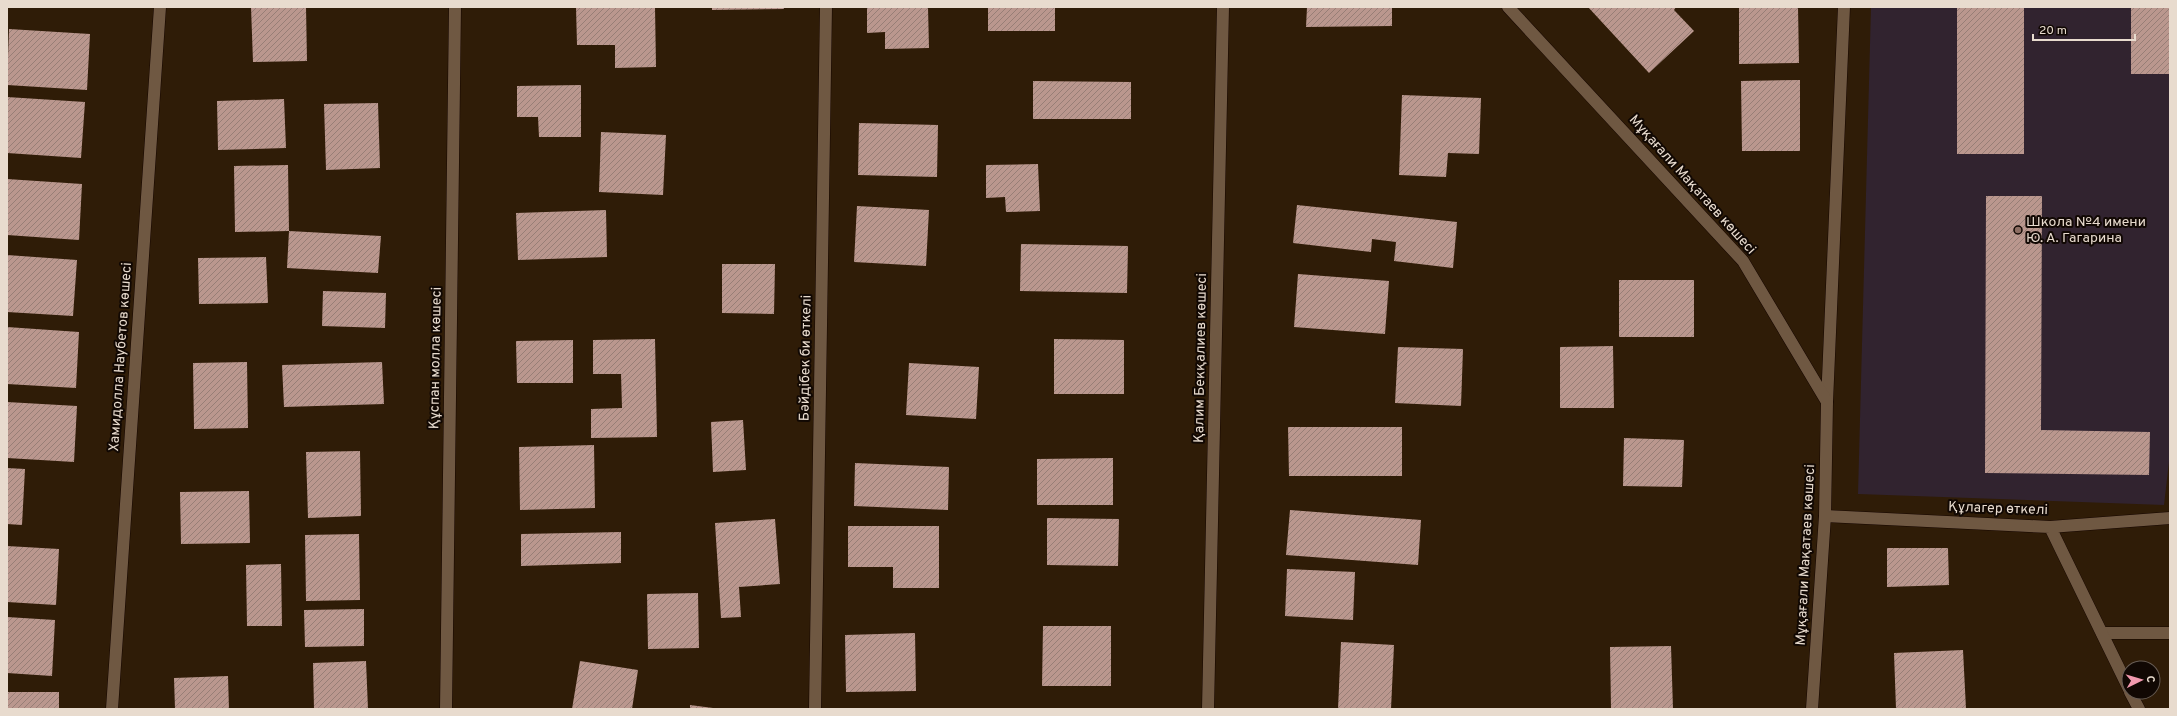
<svg xmlns="http://www.w3.org/2000/svg" width="2177" height="716" viewBox="0 0 2177 716" font-family="Overpass,sans-serif">
<defs>
<pattern id="building-hatch" width="6" height="6" patternUnits="userSpaceOnUse"><rect width="6" height="6" fill="#ba978e"/><path d="M-1 1l2-2M0 6l6-6M5 7l2-2" fill="none" stroke="#977e76"/></pattern>
</defs>
<rect width="100%" height="100%" fill="#2f1c07"/>
<path fill="#31232f" d="M 1871,7 L 2170,7 L 2170,453 L 2164,505 L 1858,494 Z"/>
<path fill="url(#building-hatch)" d="M 251,7 L 306,7 L 307,61 L 253,62 Z
M 576,7 L 655,7 L 656,67 L 615,68 L 615,45 L 577,45 Z
M 712,7 L 784,7 L 784,9 L 712,10 Z
M 867,7 L 928,7 L 929,48 L 885,49 L 885,32 L 867,33 Z
M 988,7 L 1055,7 L 1055,31 L 988,31 Z
M 1307,7 L 1392,7 L 1392,26 L 1306,27 Z
M 1588,7 L 1676,7 L 1674,10 L 1694,31 L 1649,73 Z
M 1739,7 L 1798,7 L 1799,63 L 1739,64 Z
M 1957,7 L 2024,7 L 2024,154 L 1957,154 Z
M 2131,7 L 2170,7 L 2170,74 L 2131,74 Z
M 9,29 L 90,34 L 87,90 L 7,85 Z
M 1800,80 L 1800,151 L 1742,151 L 1741,81 Z
M 1033,81 L 1131,82 L 1131,119 L 1033,119 Z
M 581,85 L 581,137 L 539,137 L 538,117 L 517,117 L 517,86 Z
M 1402,95 L 1481,98 L 1479,154 L 1448,153 L 1446,177 L 1399,175 Z
M 7,97 L 85,102 L 81,158 L 7,153 Z
M 284,99 L 286,148 L 218,150 L 217,101 Z
M 378,103 L 380,168 L 326,170 L 324,104 Z
M 859,123 L 938,125 L 937,177 L 858,175 Z
M 601,132 L 666,135 L 663,195 L 599,192 Z
M 1038,164 L 1040,211 L 1006,212 L 1005,197 L 986,198 L 986,165 Z
M 288,165 L 289,231 L 381,236 L 378,273 L 287,268 L 289,231 L 235,232 L 234,166 Z
M 7,179 L 82,184 L 79,240 L 7,235 Z
M 1986,196 L 2042,196 L 2041,430 L 2150,432 L 2149,475 L 1985,473 Z
M 1297,205 L 1457,222 L 1453,268 L 1394,261 L 1396,242 L 1372,239 L 1371,252 L 1293,243 Z
M 857,206 L 929,210 L 926,266 L 854,262 Z
M 606,210 L 607,257 L 518,260 L 516,213 Z
M 1021,244 L 1128,246 L 1127,293 L 1020,291 Z
M 7,255 L 77,260 L 73,316 L 7,312 Z
M 266,257 L 268,303 L 199,304 L 198,258 Z
M 722,264 L 775,264 L 774,314 L 722,313 Z
M 1298,274 L 1389,281 L 1385,334 L 1294,327 Z
M 1619,280 L 1694,280 L 1694,337 L 1619,337 Z
M 323,291 L 386,293 L 385,328 L 322,326 Z
M 7,327 L 79,332 L 76,388 L 7,384 Z
M 655,339 L 657,437 L 591,438 L 591,409 L 622,408 L 621,374 L 593,374 L 593,340 Z
M 1054,339 L 1124,340 L 1124,394 L 1054,394 Z
M 573,340 L 573,383 L 517,383 L 516,341 Z
M 1613,346 L 1614,408 L 1560,408 L 1560,347 Z
M 1398,347 L 1463,349 L 1461,406 L 1395,403 Z
M 247,362 L 248,428 L 194,429 L 193,363 Z
M 382,362 L 384,404 L 284,407 L 282,365 Z
M 909,363 L 979,367 L 976,419 L 906,415 Z
M 7,402 L 77,406 L 74,462 L 7,458 Z
M 743,420 L 746,470 L 713,472 L 711,422 Z
M 1288,427 L 1402,427 L 1402,476 L 1289,476 Z
M 1624,438 L 1684,440 L 1682,487 L 1623,486 Z
M 594,445 L 595,508 L 520,510 L 519,447 Z
M 360,451 L 361,516 L 308,518 L 306,452 Z
M 1113,458 L 1113,505 L 1037,505 L 1037,459 Z
M 855,463 L 949,467 L 948,510 L 854,506 Z
M 7,468 L 25,469 L 22,525 L 7,524 Z
M 249,491 L 250,543 L 181,544 L 180,492 Z
M 1290,510 L 1421,520 L 1418,565 L 1286,555 Z
M 1047,518 L 1119,519 L 1118,566 L 1047,565 Z
M 775,519 L 780,584 L 739,587 L 741,617 L 721,618 L 715,523 Z
M 848,526 L 939,526 L 939,588 L 893,588 L 893,567 L 848,567 Z
M 621,532 L 621,563 L 521,566 L 521,534 Z
M 359,534 L 360,600 L 306,601 L 305,535 Z
M 7,546 L 59,549 L 56,605 L 7,602 Z
M 1887,548 L 1948,548 L 1949,585 L 1887,587 Z
M 281,564 L 282,626 L 247,626 L 246,565 Z
M 1287,569 L 1355,572 L 1353,620 L 1285,616 Z
M 698,593 L 699,648 L 648,649 L 647,594 Z
M 364,609 L 364,646 L 305,647 L 304,610 Z
M 7,617 L 55,620 L 52,676 L 7,673 Z
M 1043,626 L 1111,626 L 1111,686 L 1042,686 Z
M 915,633 L 916,691 L 846,692 L 845,635 Z
M 1341,642 L 1394,645 L 1391,709 L 1338,709 Z
M 1671,646 L 1673,709 L 1611,709 L 1610,647 Z
M 1963,650 L 1966,709 L 1896,709 L 1894,653 Z
M 366,661 L 368,709 L 314,709 L 313,663 Z
M 580,661 L 638,670 L 632,709 L 572,709 Z
M 228,676 L 229,709 L 175,709 L 174,678 Z
M 7,692 L 59,692 L 59,709 L 7,709 Z
M 690,705 L 713,708 L 713,709 L 690,709 Z"/>
<g fill="none" stroke-linecap="round" stroke-linejoin="round">
<defs>
<path id="service" d="M 2102,633 L 2170,633"/>
<path id="minor" d="M 1827,402 L 1844,7
M 1825,516 L 2050,527 L 2170,518
M 2050,527 L 2129,689
M 2130,692 L 2139,709
M 112,709 L 160,7
M 446,709 L 455,7
M 815,709 L 826,7
M 1208,709 L 1223,7"/>
<path id="tertiary" d="M 1508,7 L 1743,261 L 1827,402 L 1825,516 L 1812,709"/>
</defs>
<use href="#service" stroke="#160600" stroke-width="13"/>
<use href="#minor" stroke="#160600" stroke-width="13"/>
<use href="#tertiary" stroke="#160600" stroke-width="13"/>
<use href="#service" stroke="#6f5842" stroke-width="12"/>
<use href="#minor" stroke="#6f5842" stroke-width="12"/>
<use href="#tertiary" stroke="#6f5842" stroke-width="12"/>
</g>
<circle fill="#8d6e63" stroke="#110803" stroke-width="1.5" cx="2018" cy="230" r="4"/>
<g text-anchor="middle" dominant-baseline="central" stroke-width="4" stroke-linejoin="round" paint-order="stroke">
<g font-size="14" fill="#e8dbce" stroke="#110803">
<text transform="translate(1692 185) rotate(48)">Мұқағали Мақатаев көшесі</text>
<text transform="translate(121 357) rotate(-86)">Хамидолла Наубетов көшесі</text>
<text transform="translate(436 358) rotate(-89)">Құспан молла көшесі</text>
<text transform="translate(806 358) rotate(-89)">Бәйдібек би өткелі</text>
<text transform="translate(1201 358) rotate(-89)">Қалим Бекқалиев көшесі</text>
<text transform="translate(1998 509) rotate(2)">Құлагер өткелі</text>
<text transform="translate(1806 555) rotate(-87)">Мұқағали Мақатаев көшесі</text>
</g>
<g font-size="14" fill="#e8dbce" stroke="#110803" text-anchor="start">
<text x="2026" y="222">Школа №4 имени<tspan x="2026" dy="16">Ю. А. Гагарина</tspan></text>
</g>
</g>
<rect width="2177" height="716" fill="none" stroke="#e8dbce" stroke-width="16"/>
<g transform="translate(2141 680) rotate(85)"><circle r="19" fill="#110803" stroke="#675c54"/>
<path d="M0-3L7 15L0 10L-7 15Z" fill="#f29aaf"/>
<text y="-6" font-size="11" font-weight="bold" text-anchor="middle" fill="#e8dbce">С</text>
</g>
<path d="M2033 34v6h102v-6" fill="none" stroke="#e8dbce" stroke-width="2"/>
<text x="2039" y="34" font-size="12" fill="#e8dbce" stroke="#110803" stroke-width="3" paint-order="stroke">20 m</text>
</svg>
